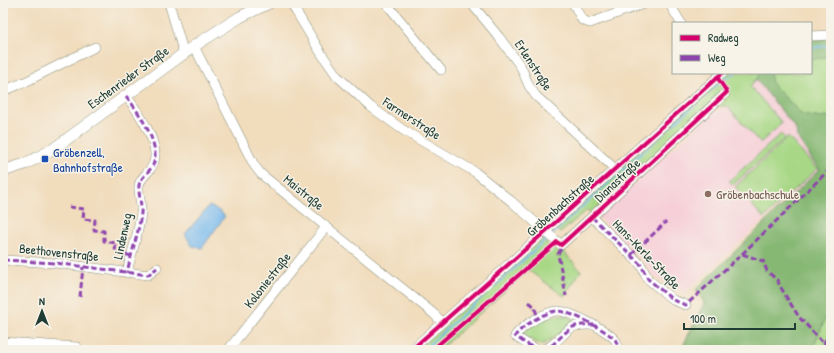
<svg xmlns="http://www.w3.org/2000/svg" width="834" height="353" viewBox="0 0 834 353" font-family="'Patrick Hand',sans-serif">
<rect width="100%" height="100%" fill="#f7f3e8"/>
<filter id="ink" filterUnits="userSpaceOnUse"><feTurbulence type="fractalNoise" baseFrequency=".025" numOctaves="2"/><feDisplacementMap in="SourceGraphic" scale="8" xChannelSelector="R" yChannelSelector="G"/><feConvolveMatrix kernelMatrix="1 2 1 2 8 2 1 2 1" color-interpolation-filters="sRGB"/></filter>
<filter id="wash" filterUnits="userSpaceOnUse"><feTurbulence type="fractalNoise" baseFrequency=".012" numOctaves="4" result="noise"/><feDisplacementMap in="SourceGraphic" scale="16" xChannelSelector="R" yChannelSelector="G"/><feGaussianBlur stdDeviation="0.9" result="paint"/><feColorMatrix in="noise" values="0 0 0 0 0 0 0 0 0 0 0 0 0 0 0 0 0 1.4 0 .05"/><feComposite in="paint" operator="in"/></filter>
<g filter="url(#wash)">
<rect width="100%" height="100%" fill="#f1dcbc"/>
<path fill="#f6cfd8" d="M 756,79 L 796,129 L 797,137 L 819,170 L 685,293 L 653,276 L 647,265 L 598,217 L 711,114 L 727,106 Z"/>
<path fill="#a8d886" stroke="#648a5d" d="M 831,56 L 831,116 L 821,118 L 802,115 L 772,84 L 770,73 L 811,73 L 811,62 L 813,59 Z
M 724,73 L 757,73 L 759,76 L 750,86 L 782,123 L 760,143 L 727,106 L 709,106 L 592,213 L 587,210 L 560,233 L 554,227 Z
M 781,134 L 785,138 L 733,185 L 729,181 Z
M 788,137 L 817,169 L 764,218 L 735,187 Z
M 542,238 L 552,249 L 562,250 L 581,271 L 564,296 L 528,270 L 439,350 L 415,350 Z
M 831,305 L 831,350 L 812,350 Z
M 558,315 L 567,316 L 577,321 L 546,343 L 541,345 L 528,338 L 522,334 L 538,319 Z"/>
<path fill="#86b873" stroke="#527a54" d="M 831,38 L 831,56 L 813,59 L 811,62 L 811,40 Z
M 757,73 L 770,73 L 772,84 L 802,115 L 821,118 L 831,116 L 831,305 L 812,350 L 681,350 L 704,303 L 696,289 L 819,170 L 797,137 L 796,129 L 756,79 L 759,76 Z"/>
<path fill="#79baee" stroke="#4c7c91" d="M 209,206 L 218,210 L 225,216 L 202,248 L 192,246 L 185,234 Z"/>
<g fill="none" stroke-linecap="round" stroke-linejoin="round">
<path stroke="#79baee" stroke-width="2" d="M 811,48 L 831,45
M 552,234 L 716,85 L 735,73
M 423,350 L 549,237"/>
</g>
</g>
<g filter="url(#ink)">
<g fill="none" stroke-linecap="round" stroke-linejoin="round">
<defs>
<path id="minor" d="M 169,3 L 184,54
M 291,3 L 321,53 L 337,76 L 371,107 L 403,130 L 475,172 L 511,201 L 561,245 L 725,94
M 386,3 L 441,70
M 471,3 L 499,37 L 521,67 L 529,86 L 536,96 L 615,169
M 573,3 L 582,20 L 590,23 L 646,3
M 669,3 L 681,23
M 811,36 L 831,35
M 194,46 L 254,165 L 261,174 L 434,314 L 442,322
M 3,91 L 25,82 L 95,47
M 126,96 C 138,111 160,143 154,162 C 152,171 141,176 139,185 C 138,194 142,204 141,213 C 139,233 131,253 127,273
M 592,217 L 641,265 L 648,279 L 673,300 L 686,305
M 3,260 L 55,263 L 148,275 L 157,268
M 595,325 C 587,325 580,324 573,327 C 563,332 551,351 540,350 C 533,349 521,340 515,336 C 522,326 547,310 559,311 C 571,312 609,331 616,341 C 617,344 618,347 619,350
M 3,342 L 77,347
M 228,350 L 326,227
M 411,350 L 510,263 L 722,73"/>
<path id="tertiary" d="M 3,171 L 25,164 L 52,150 L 194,46 L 240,17 L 269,3"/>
</defs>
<use href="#minor" stroke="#888c78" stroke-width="10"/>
<use href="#tertiary" stroke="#888c78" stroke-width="12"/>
<use href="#minor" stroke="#fff" stroke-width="9"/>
<use href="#tertiary" stroke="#fff" stroke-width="11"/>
<path stroke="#8e44ad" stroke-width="3" stroke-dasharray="6 3" stroke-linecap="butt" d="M 126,96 C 138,111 160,143 154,162 C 152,171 141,176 139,185 C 138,194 142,204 141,213 C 139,233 131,253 127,273
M 69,207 L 84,209 L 83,219 L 95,220 L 94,230 L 104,231 L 104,241 L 116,243 L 115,251 L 131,256
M 592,217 L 641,265 L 648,279 L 673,300 L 686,305 L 742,254 L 763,261 L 767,271 L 777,280 L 785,295 L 799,317 L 824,344 L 826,350
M 561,249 L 558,254 L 566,296
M 742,254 L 831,168
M 631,255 L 666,222
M 3,260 L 55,263 L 148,275 L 157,268
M 80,297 L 83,267
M 529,302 L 534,306 L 538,318
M 595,325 C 587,325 580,324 573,327 C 563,332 551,351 540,350 C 533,349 521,340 515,336 C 522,326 547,310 559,311 C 571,312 609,331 616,341 C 617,344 618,347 619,350
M 824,344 L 831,327
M 628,350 L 630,350"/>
<defs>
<path id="cycleway" d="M 411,350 L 510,263 L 722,73
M 432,350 L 557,242 L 561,245 L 725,94 L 727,92 L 717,77"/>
</defs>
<use href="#cycleway" stroke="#f7f3e8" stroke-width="6"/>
<use href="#cycleway" stroke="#d6006c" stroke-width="4"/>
</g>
</g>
<rect fill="#1a4fb4" stroke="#f7f3e8" stroke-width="1.5" x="41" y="155" width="8" height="8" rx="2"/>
<circle fill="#8d6e63" stroke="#f7f3e8" stroke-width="1.5" cx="708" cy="194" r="4"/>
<g text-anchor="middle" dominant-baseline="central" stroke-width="3" stroke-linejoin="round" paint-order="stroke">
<g font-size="13" fill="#1f3d34" stroke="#f7f3e8">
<text transform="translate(534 65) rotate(57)">Erlenstraße</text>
<text transform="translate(128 77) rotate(-36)">Eschenrieder Straße</text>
<text transform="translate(412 118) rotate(33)">Farmerstraße</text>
<text transform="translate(617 180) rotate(-43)">Dianastraße</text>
<text transform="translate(304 192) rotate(39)">Maistraße</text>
<text transform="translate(560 205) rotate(-42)">Gröbenbachstraße</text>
<text transform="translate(122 236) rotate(-78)">Lindenweg</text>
<text transform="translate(59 252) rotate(6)">Beethovenstraße</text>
<text transform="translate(647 254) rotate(46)">Hans-Kerle-Straße</text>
<text transform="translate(267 280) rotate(-52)">Koloniestraße</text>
</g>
<g font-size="13" fill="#164399" stroke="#f7f3e8" text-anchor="start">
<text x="53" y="152">Gröbenzell,<tspan x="53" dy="15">Bahnhofstraße</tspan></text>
</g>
<g font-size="13" fill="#785e54" stroke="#f7f3e8" text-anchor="start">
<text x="716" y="194">Gröbenbachschule</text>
</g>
</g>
<rect width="834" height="353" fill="none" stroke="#f7f3e8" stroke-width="16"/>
<rect x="672" y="22" width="140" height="52" fill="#f7f3e8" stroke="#a1aaa0"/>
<rect x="680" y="35" width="20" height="6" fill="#d6006c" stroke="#a1aaa0"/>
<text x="708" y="42" font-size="12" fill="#1f3d34">Radweg</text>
<rect x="680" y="55" width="20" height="6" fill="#8e44ad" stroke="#a1aaa0"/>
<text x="708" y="62" font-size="12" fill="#1f3d34">Weg</text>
<g transform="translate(42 311)" stroke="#f7f3e8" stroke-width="3" paint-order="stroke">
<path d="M0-3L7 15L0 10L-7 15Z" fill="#1f3d34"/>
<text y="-6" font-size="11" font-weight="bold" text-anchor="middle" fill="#1f3d34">N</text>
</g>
<path d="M684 323v6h111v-6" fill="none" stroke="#1f3d34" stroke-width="2"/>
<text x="690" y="323" font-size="12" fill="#1f3d34" stroke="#f7f3e8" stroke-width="3" paint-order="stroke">100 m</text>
</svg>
